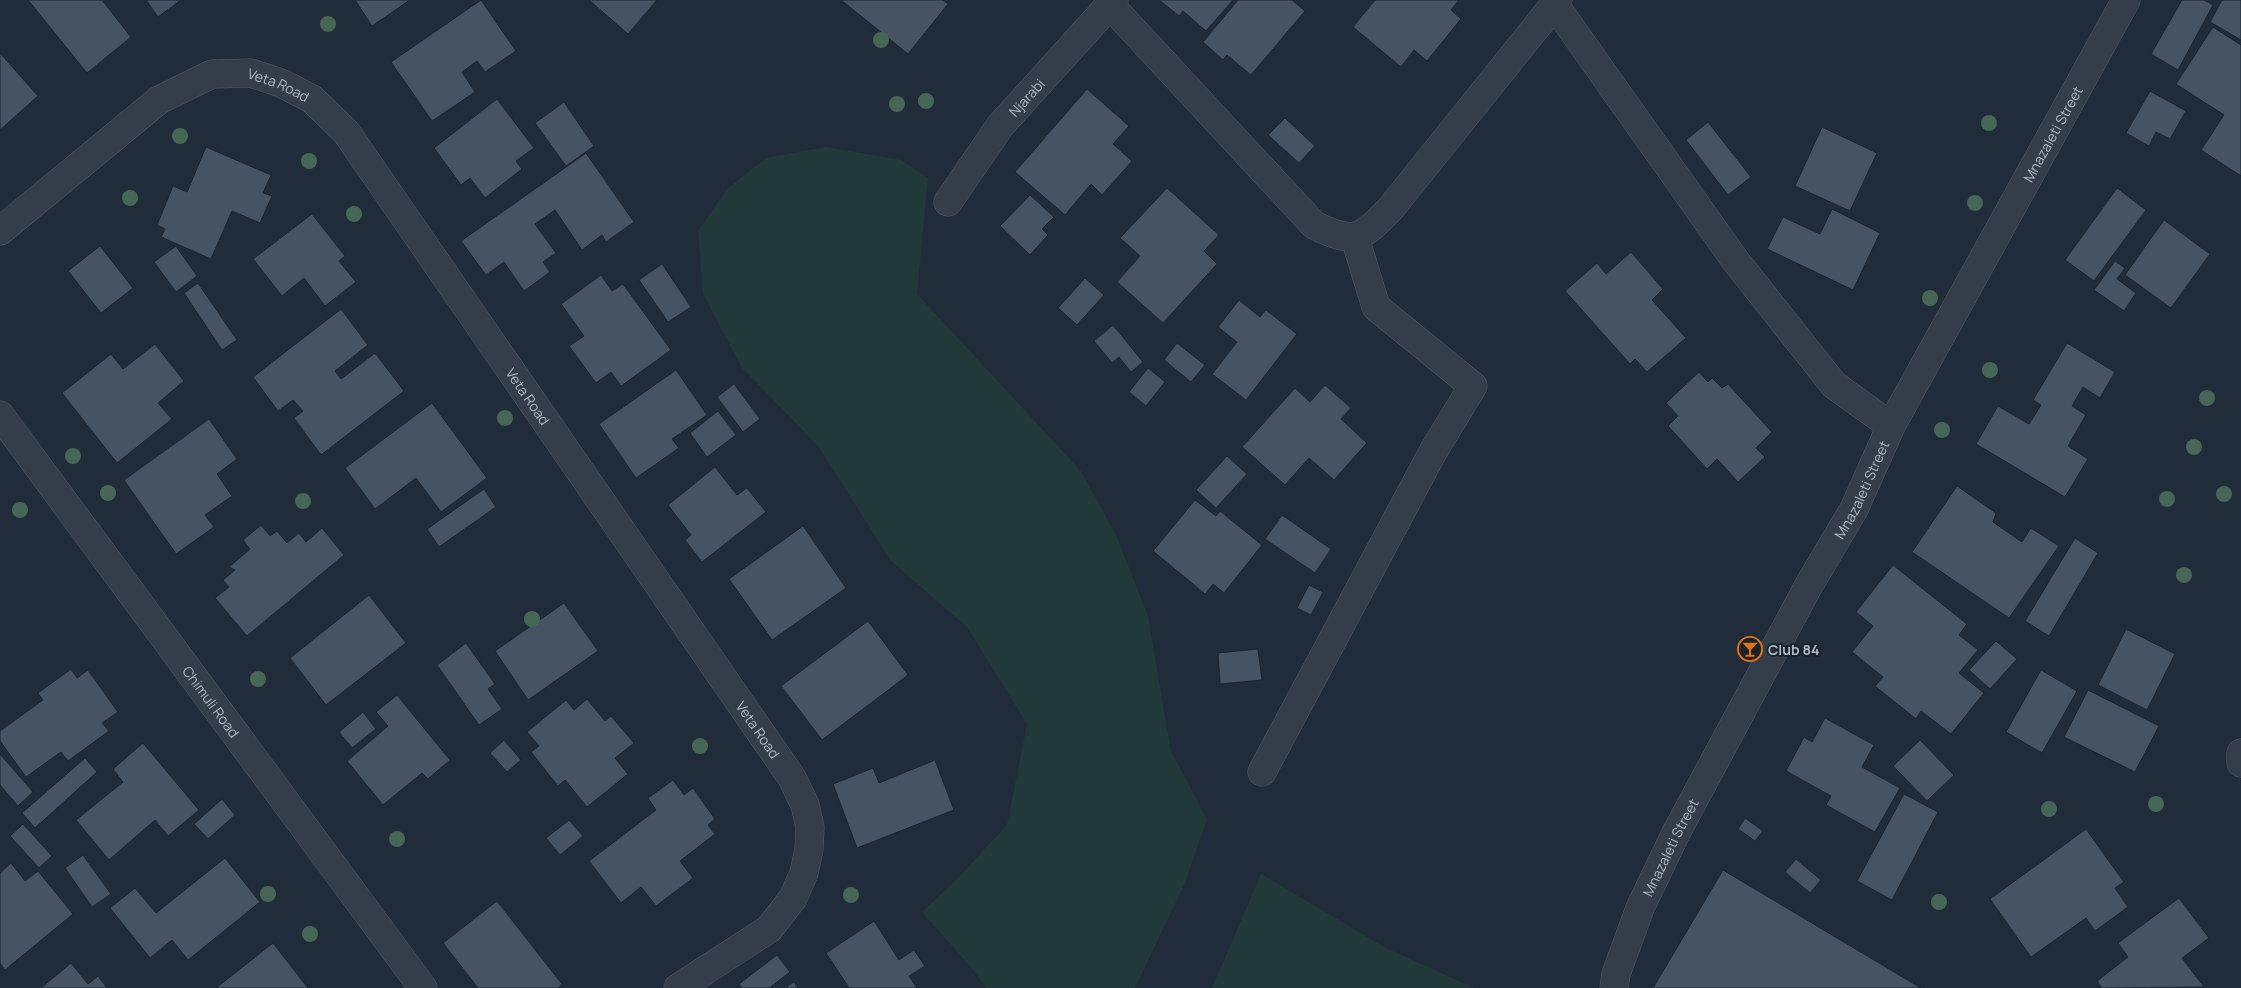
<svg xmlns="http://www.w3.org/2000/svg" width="2241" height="988" viewBox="0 0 2241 988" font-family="Manrope,sans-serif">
<rect width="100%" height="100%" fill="#202c39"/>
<path fill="#22393a" d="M 826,147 L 901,160 L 928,178 L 917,294 L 1081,471 L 1116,535 L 1148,616 L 1171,751 L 1207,819 L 1185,883 L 1135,988 L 986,988 L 974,971 L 922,912 L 956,880 L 1007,825 L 1027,724 L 967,627 L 891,561 L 818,446 L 742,368 L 703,294 L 698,231 L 727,189 L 766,158 Z
M 1261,874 L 1386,948 L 1474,988 L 1212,988 Z"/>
<path fill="#465363" stroke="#1b2530" d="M 28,0 L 102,0 L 131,37 L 87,73 Z
M 146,0 L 181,0 L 158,17 Z
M 355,0 L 410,0 L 372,26 Z
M 481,0 L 516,51 L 485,72 L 477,61 L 462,72 L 475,92 L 432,121 L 391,62 Z
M 589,0 L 657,0 L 628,34 Z
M 841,0 L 943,0 L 948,4 L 908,54 Z
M 1159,0 L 1233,0 L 1206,31 L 1183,11 L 1179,16 Z
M 1238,0 L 1292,0 L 1305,11 L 1251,75 L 1227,55 L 1223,60 L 1203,42 Z
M 1375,0 L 1459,0 L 1451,10 L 1461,19 L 1427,61 L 1414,50 L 1401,67 L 1353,27 Z
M 2182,0 L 2204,0 L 2213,5 L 2178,70 L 2151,54 Z
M 2222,0 L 2241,0 L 2241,40 L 2210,22 Z
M 2213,27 L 2241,45 L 2241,176 L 2201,150 L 2224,115 L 2176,84 Z
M 0,53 L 38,96 L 0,130 Z
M 1087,89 L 1129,126 L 1113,144 L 1132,161 L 1102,195 L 1091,184 L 1065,215 L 1015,172 Z
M 2150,91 L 2186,111 L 2170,139 L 2156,132 L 2149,146 L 2126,133 Z
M 497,99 L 534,148 L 516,161 L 522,169 L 485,198 L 470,178 L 461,185 L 434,148 Z
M 564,102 L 594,146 L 566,166 L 535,123 Z
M 1285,118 L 1315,146 L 1299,163 L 1268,135 Z
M 1708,122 L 1751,177 L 1728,195 L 1686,140 Z
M 1822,127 L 1877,153 L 1850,211 L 1795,186 Z
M 206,147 L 271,175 L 263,193 L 272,196 L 260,223 L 232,211 L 211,259 L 161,237 L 165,229 L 157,225 L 173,186 L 187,192 Z
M 586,153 L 634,222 L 606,242 L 602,235 L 582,250 L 555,210 L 535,224 L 556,253 L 543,262 L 550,272 L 524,291 L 504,262 L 486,275 L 461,241 Z
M 1167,188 L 1219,235 L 1204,251 L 1217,264 L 1163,323 L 1117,282 L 1140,256 L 1120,238 Z
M 2117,188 L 2146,210 L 2094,281 L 2065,260 Z
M 1030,195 L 1054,217 L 1042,229 L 1048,235 L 1030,255 L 1000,226 Z
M 1832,209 L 1880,233 L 1853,290 L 1767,249 L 1783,217 L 1820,234 Z
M 312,214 L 345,256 L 339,261 L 356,282 L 325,306 L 304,278 L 282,296 L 253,259 Z
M 2164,220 L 2210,254 L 2171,308 L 2125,275 Z
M 100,246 L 133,288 L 101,313 L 68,271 Z
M 176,246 L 197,276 L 176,292 L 154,262 Z
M 1631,252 L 1663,289 L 1652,300 L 1686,338 L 1647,372 L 1635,359 L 1630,364 L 1565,291 L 1597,263 L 1606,274 Z
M 2115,261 L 2125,268 L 2117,279 L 2136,293 L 2124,311 L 2094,290 Z
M 662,264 L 691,307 L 668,322 L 639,280 Z
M 601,275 L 612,291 L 623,284 L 671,350 L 621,386 L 611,372 L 596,383 L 569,346 L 584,336 L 561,304 Z
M 1085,278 L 1104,295 L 1077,325 L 1058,308 Z
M 198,283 L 237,340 L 222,350 L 184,293 Z
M 1239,300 L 1260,317 L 1266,310 L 1297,334 L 1246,400 L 1212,374 L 1237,342 L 1218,327 Z
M 341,309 L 368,345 L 335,371 L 341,379 L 375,353 L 404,391 L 321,455 L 294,418 L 303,411 L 293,400 L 278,411 L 253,377 Z
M 1113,325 L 1143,362 L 1131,372 L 1119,357 L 1112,363 L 1094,341 Z
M 1177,343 L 1205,365 L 1191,382 L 1164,360 Z
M 2067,343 L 2115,372 L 2100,398 L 2083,387 L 2072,406 L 2086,415 L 2068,446 L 2088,459 L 2065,497 L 1976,444 L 1998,406 L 2029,424 L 2041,405 L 2033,400 Z
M 155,344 L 184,381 L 158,403 L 172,419 L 117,463 L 62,393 L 111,354 L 123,369 Z
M 1148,368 L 1165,382 L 1146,406 L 1129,392 Z
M 676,370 L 707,415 L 672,439 L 679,448 L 636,478 L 599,424 Z
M 1699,372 L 1708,382 L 1712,378 L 1722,388 L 1728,384 L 1772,432 L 1756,448 L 1765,457 L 1738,482 L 1717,459 L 1707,469 L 1668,426 L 1678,416 L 1666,403 Z
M 734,384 L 760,419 L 743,432 L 717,397 Z
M 1325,385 L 1351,408 L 1341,419 L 1367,443 L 1334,480 L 1309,458 L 1285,485 L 1242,447 L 1295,388 L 1310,402 Z
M 432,403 L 487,478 L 441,512 L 416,478 L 375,509 L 345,468 Z
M 718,411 L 736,435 L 707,457 L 690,433 Z
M 209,419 L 237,459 L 217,474 L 232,496 L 205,515 L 214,527 L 176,554 L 124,480 Z
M 1227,456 L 1247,474 L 1216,508 L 1196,490 Z
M 715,467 L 737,495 L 747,488 L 766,512 L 702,562 L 685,540 L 691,535 L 668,505 Z
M 1957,486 L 1996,513 L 1993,522 L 2022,542 L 2031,528 L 2059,546 L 2009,618 L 1912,552 Z
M 484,489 L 496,507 L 439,547 L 427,529 Z
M 1195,500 L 1216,516 L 1220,511 L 1262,545 L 1224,593 L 1213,584 L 1205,594 L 1153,551 Z
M 1282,515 L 1331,549 L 1315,573 L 1265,539 Z
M 261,525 L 270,536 L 277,531 L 287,543 L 299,533 L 306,542 L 322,528 L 344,555 L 247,636 L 215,598 L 229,587 L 223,580 L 235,570 L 229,567 L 250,549 L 243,540 Z
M 803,526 L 846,588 L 772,640 L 729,579 Z
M 2075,538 L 2098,553 L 2049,636 L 2025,621 Z
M 1893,565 L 1967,624 L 1959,635 L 1978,650 L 1959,673 L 1984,693 L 1951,734 L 1921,711 L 1916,719 L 1875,686 L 1883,677 L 1852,652 L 1873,626 L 1856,612 Z
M 1309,585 L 1323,592 L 1311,615 L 1297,608 Z
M 369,595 L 406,643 L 326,705 L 290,658 Z
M 564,603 L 598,651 L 528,700 L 495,651 Z
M 868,621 L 908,675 L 822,740 L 781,686 Z
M 2126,629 L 2175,654 L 2147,710 L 2098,685 Z
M 1996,641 L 2017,659 L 1990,689 L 1969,670 Z
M 466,643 L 495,684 L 488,689 L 502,709 L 479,725 L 437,665 Z
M 1258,649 L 1262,680 L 1220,684 L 1218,653 Z
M 71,669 L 77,678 L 88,670 L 118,712 L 102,723 L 109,731 L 68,761 L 61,752 L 26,777 L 0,741 L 0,731 L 43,700 L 38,693 Z
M 2041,670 L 2077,691 L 2042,753 L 2006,732 Z
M 2088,690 L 2159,726 L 2135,772 L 2064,737 Z
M 397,695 L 450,760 L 428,779 L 422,773 L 383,805 L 347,761 L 388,726 L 376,712 Z
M 587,699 L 605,721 L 611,716 L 634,743 L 615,758 L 628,774 L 587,807 L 565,780 L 558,786 L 531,752 L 539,746 L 527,732 L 566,700 L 574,710 Z
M 363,712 L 376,729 L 352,748 L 339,732 Z
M 1825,718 L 1874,745 L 1862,767 L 1900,788 L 1875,832 L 1826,805 L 1831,796 L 1786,771 L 1804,737 L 1812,742 Z
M 504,740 L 521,760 L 507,772 L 490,753 Z
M 1920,740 L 1954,775 L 1927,801 L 1893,766 Z
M 143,743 L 199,810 L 168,836 L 155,820 L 109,860 L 76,820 L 123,782 L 113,769 Z
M 0,754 L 33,792 L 18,806 L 0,785 Z
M 85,758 L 97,772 L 35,828 L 22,813 Z
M 935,760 L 954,810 L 857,848 L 833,784 L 873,768 L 879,783 Z
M 673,780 L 684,795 L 693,788 L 715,819 L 708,825 L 715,834 L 680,861 L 693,878 L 656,906 L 641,887 L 621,903 L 589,861 L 656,810 L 648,798 Z
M 1904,794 L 1938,812 L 1892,900 L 1857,881 Z
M 222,799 L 235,815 L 208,839 L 194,824 Z
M 1745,818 L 1763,831 L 1755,841 L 1738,829 Z
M 569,820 L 583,836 L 560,855 L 546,838 Z
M 23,824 L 52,856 L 39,868 L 10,836 Z
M 2086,829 L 2124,882 L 2115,888 L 2128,907 L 2095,931 L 2086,918 L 2031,957 L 1990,899 Z
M 83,855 L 111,894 L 92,907 L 65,868 Z
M 225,858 L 260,902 L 188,960 L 172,940 L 150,958 L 110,908 L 135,888 L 156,913 Z
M 1796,859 L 1821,880 L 1810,893 L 1785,872 Z
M 11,863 L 25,881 L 38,871 L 73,914 L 5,970 L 0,963 L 0,873 Z
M 1723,870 L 1921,988 L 1653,988 Z
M 2179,898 L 2209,938 L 2182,958 L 2204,987 L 2102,988 L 2097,981 L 2128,957 L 2118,943 Z
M 497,901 L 562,984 L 558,988 L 478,988 L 443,943 Z
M 874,921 L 899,960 L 914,950 L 925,966 L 909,976 L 917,988 L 849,988 L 826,953 Z
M 273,943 L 308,988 L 216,988 Z
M 777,955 L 790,972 L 769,988 L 742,988 L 739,984 Z
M 71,963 L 88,984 L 98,976 L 107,988 L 41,988 Z
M 794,982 L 798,988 L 785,988 Z"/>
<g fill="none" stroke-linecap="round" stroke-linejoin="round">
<defs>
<g id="minor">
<path d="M 1554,4 L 1735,260 L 1834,385 L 1891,426"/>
<path d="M 1110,5 L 1314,225 C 1354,245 1361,239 1391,208 L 1558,0"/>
<path id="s1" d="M 948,202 L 1000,126 L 1114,0"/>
<path id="s2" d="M 0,231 L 159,100 L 212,74 L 251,73 L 281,83 L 312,99 L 346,132 L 792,778 L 805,805 L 810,827 L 809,849 L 804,873 L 793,898 L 769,929 L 678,988"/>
<path id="s3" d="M 0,415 L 423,988"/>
<path d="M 2241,753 L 2241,763"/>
<path d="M 1262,772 L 1434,450 L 1473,386 L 1376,307 L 1355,238"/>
<path id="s4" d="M 1614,988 L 1616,974 L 1640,908 L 1676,833 L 1809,585 L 1854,509 L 1891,426 L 2126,0"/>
</g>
</defs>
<use href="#minor" stroke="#525c67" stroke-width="29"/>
<use href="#minor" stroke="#343e4a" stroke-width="28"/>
</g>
<g fill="#466756">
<circle cx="328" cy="24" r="8"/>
<circle cx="881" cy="40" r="8"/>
<circle cx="926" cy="101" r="8"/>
<circle cx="897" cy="104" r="8"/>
<circle cx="1989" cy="123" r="8"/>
<circle cx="180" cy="136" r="8"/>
<circle cx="309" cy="161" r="8"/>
<circle cx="130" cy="198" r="8"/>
<circle cx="1975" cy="203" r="8"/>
<circle cx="354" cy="214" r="8"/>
<circle cx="1930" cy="298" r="8"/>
<circle cx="1990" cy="370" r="8"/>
<circle cx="2207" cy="398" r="8"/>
<circle cx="505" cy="418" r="8"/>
<circle cx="1942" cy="430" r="8"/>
<circle cx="2194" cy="447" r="8"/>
<circle cx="73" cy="456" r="8"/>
<circle cx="108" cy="493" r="8"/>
<circle cx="2224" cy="494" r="8"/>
<circle cx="2167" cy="499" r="8"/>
<circle cx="303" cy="501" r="8"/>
<circle cx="20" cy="510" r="8"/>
<circle cx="2184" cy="575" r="8"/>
<circle cx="532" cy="619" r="8"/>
<circle cx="258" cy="679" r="8"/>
<circle cx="700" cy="746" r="8"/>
<circle cx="2156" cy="804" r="8"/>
<circle cx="2049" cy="809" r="8"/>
<circle cx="397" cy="839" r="8"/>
<circle cx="268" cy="894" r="8"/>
<circle cx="851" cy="895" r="8"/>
<circle cx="1939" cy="902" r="8"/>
<circle cx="310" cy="934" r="8"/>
</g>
<defs>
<symbol id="bar-ring" viewBox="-11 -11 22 22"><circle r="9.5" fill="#19232e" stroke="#e8710a" stroke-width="1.5"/><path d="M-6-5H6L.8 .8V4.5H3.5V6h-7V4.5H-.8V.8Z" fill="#e8710a"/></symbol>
</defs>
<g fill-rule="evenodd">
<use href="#bar-ring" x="1736" y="635" width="28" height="28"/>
</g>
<g text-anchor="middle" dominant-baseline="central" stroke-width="4" stroke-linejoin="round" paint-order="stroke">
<g font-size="14" fill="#afb9c6" stroke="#19232e">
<text stroke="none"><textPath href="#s2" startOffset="334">Veta Road</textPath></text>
<text stroke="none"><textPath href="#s1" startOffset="131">Njarabi</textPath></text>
<text stroke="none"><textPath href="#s4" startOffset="962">Mnazaleti Street</textPath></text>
<text stroke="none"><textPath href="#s2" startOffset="739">Veta Road</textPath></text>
<text stroke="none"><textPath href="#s4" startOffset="558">Mnazaleti Street</textPath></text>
<text stroke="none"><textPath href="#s3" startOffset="356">Chimuli Road</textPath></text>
<text stroke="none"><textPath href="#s2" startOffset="1144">Veta Road</textPath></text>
<text stroke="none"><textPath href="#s4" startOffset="152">Mnazaleti Street</textPath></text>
</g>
<g font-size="14" font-weight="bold" fill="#afb9c6" stroke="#19232e" text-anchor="start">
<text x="1768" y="649">Club 84</text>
</g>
</g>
</svg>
